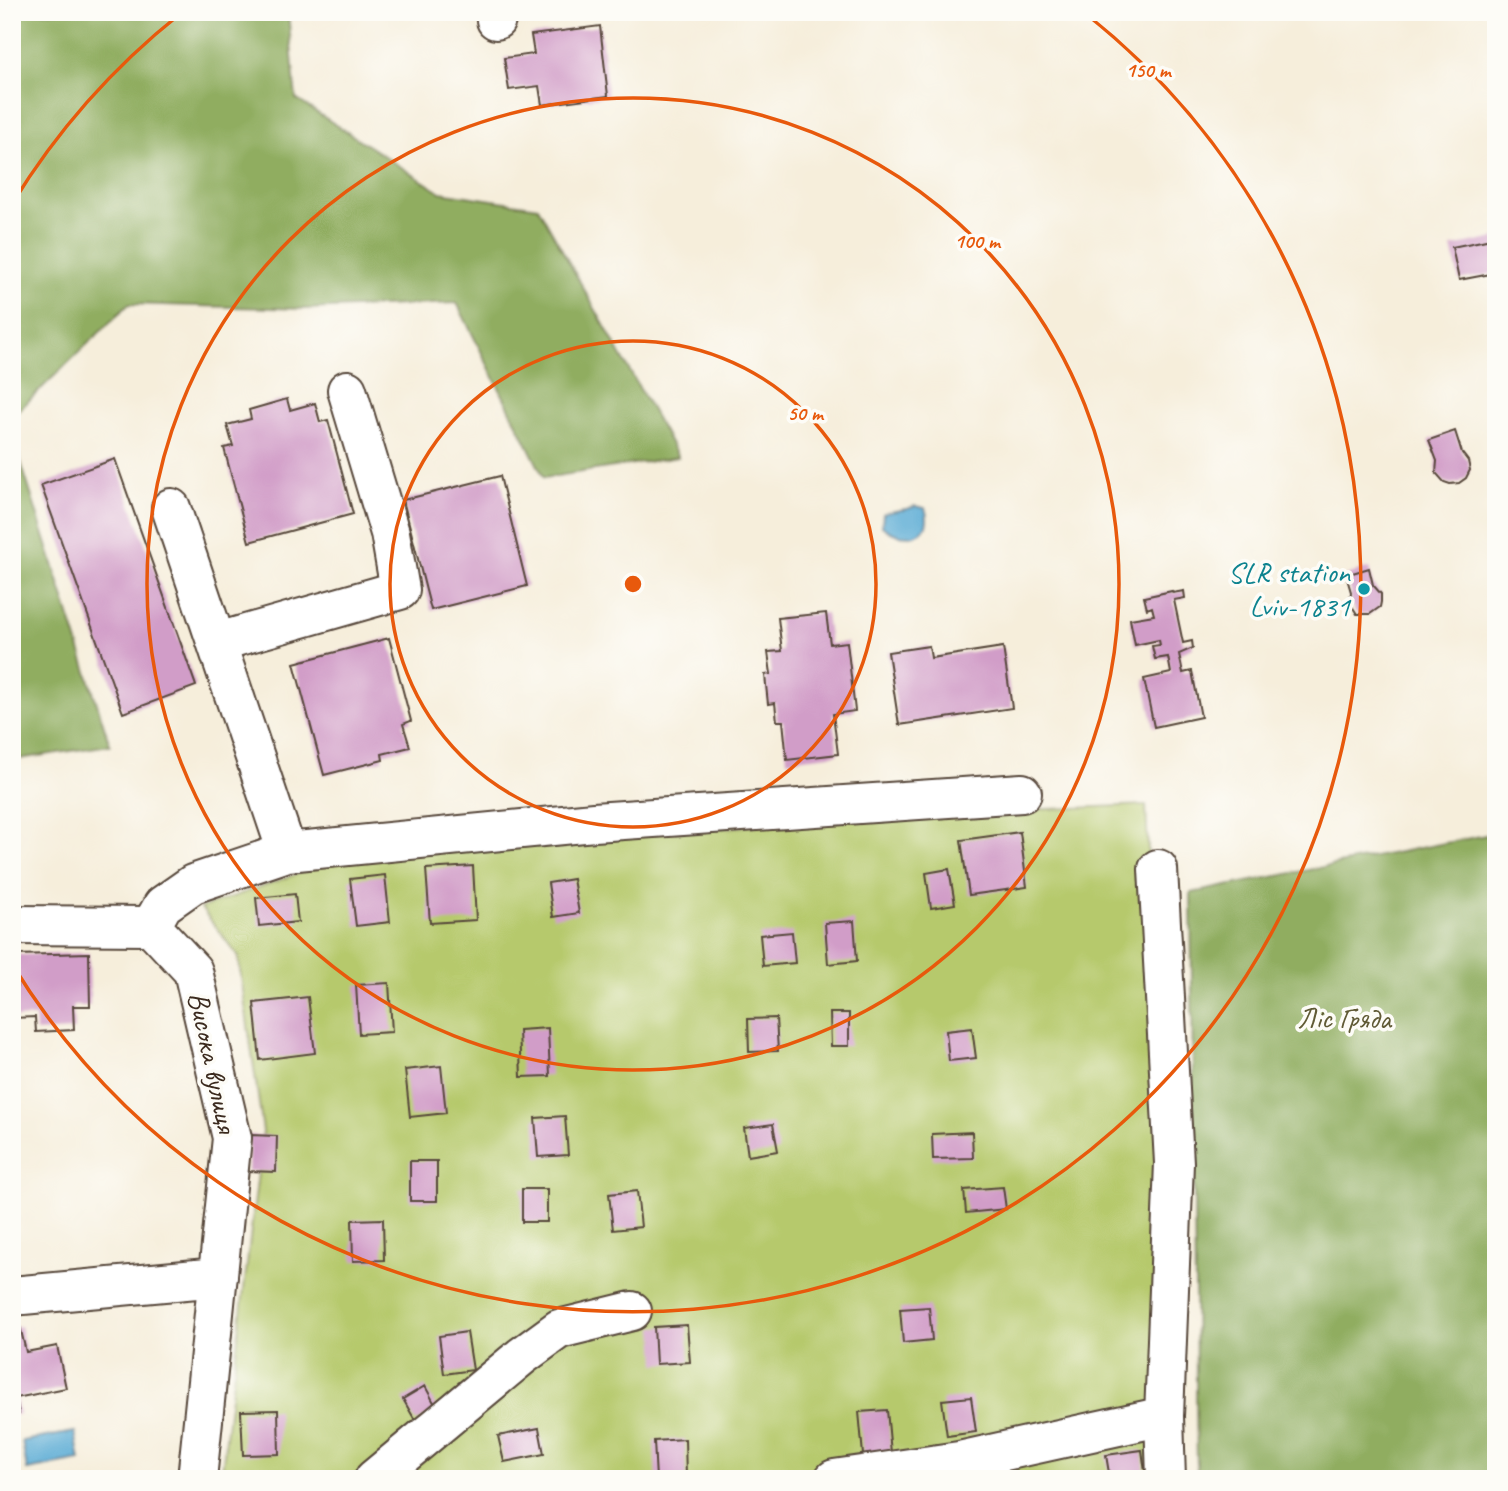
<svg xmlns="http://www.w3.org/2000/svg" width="1508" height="1491" viewBox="0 0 1508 1491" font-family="Caveat,sans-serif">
<rect width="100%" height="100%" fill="#fdfcf7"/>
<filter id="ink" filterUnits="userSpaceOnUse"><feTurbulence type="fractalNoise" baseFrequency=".0143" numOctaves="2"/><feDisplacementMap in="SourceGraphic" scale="14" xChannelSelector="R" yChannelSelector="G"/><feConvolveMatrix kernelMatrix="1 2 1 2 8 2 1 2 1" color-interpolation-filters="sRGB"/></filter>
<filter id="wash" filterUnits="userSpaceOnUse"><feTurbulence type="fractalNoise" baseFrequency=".00686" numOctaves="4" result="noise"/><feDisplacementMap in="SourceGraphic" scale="28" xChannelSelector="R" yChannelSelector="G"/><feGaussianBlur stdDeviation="1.57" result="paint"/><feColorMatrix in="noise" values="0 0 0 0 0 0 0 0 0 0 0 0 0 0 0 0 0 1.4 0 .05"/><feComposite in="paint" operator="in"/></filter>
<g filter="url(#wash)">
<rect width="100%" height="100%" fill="#f6eedb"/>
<path fill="#b6c96c" stroke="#787a45" stroke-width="2" d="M 1146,805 L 1163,1189 L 1153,1479 L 221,1479 L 263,1131 L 238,956 L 201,908 L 342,858 L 876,816 Z"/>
<path fill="#90ad60" stroke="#666c3f" stroke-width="2" d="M 12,12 L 288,12 L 296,99 L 440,192 L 538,207 L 678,457 L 544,478 L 457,303 L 305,309 L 129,304 L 12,417 Z
M 12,434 L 110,745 L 12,760 Z
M 1496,833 L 1496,1479 L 1197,1479 L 1191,893 Z"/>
<path fill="#59aad4" stroke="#4a6a79" stroke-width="2" d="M 915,506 L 925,508 C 936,540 900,542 882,526 L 883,514 C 894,509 904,512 915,506 Z
M 75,1432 L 80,1460 L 27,1470 L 22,1441 Z"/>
<g id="blocks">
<path fill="#d19dc8" d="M 600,26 L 608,96 L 542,105 L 539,86 L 509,90 L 504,58 L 534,54 L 531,35 Z
M 1496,238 L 1496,273 L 1459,280 L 1452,247 Z
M 287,399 L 290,410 L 315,403 L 320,422 L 328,420 L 353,514 L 249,542 L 224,448 L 233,446 L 227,425 L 251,419 L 249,410 Z
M 1455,431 L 1462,453 L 1468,461 L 1470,470 L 1466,478 L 1459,483 L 1450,484 L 1444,482 L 1436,473 L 1437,461 L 1429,440 Z
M 115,459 L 196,686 L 123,713 L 41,485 Z
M 500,476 L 527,586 L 431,610 L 403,500 Z
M 1369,568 L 1373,585 L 1381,594 L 1381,602 L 1380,607 L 1370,614 L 1357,614 L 1350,603 L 1351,592 L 1346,575 Z
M 1172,591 L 1173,593 L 1184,591 L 1185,598 L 1174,600 L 1183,643 L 1192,641 L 1193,648 L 1179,654 L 1183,673 L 1192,671 L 1201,717 L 1154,727 L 1144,679 L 1171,673 L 1168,657 L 1155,659 L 1152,646 L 1160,645 L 1159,640 L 1135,645 L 1130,619 L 1154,615 L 1152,607 L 1147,609 L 1144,597 Z
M 826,613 L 830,644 L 847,642 L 855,711 L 833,714 L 838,754 L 787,760 L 783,721 L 777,721 L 775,703 L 768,704 L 765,675 L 771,674 L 768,652 L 782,651 L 778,618 Z
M 389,638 L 411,721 L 403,724 L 410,747 L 382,754 L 383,760 L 324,775 L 294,663 Z
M 929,646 L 931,658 L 1003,647 L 1012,708 L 899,725 L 888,652 Z
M 1020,832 L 1027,887 L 969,895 L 961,840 Z
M 473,866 L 476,920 L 430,923 L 426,869 Z
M 949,869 L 955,904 L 931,908 L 926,873 Z
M 385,875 L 390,922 L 356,926 L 350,879 Z
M 573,879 L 579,913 L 553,917 L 548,883 Z
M 295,894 L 298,922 L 259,926 L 256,898 Z
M 854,921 L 857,961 L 828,964 L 825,923 Z
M 792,932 L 795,963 L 763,966 L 760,935 Z
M 89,953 L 90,1006 L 73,1006 L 74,1030 L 36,1032 L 35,1017 L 12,1018 L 12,989 L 17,989 L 16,955 Z
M 389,983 L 392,1032 L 359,1034 L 356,985 Z
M 308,997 L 315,1053 L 260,1060 L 254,1003 Z
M 830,1013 L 849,1013 L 849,1046 L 831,1046 Z
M 776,1018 L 778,1051 L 749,1052 L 748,1019 Z
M 548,1028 L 550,1076 L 521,1077 L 519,1030 Z
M 972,1028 L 976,1058 L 949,1061 L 946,1031 Z
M 441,1066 L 446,1113 L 410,1117 L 405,1070 Z
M 565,1116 L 568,1155 L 538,1157 L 535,1118 Z
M 773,1124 L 778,1151 L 748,1156 L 744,1128 Z
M 972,1132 L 973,1158 L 933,1159 L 932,1134 Z
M 249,1135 L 277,1136 L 276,1172 L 248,1171 Z
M 410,1161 L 437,1161 L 437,1201 L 410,1201 Z
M 1003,1187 L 1006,1209 L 966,1213 L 964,1190 Z
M 522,1189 L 547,1189 L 547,1222 L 522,1222 Z
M 637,1191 L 641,1227 L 613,1230 L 609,1194 Z
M 383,1219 L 384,1260 L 353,1261 L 352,1220 Z
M 929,1307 L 932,1340 L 903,1343 L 900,1309 Z
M 687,1325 L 690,1362 L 656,1364 L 654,1327 Z
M 20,1326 L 26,1352 L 57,1346 L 66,1388 L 16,1398 L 19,1414 L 12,1416 L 12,1328 Z
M 467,1332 L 473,1370 L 444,1374 L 439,1336 Z
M 425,1386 L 438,1410 L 416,1422 L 403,1399 Z
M 971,1397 L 976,1432 L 947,1436 L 942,1400 Z
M 278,1410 L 279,1454 L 243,1455 L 241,1411 Z
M 887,1410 L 891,1453 L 863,1455 L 859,1412 Z
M 539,1428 L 544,1454 L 504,1462 L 498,1436 Z
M 685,1439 L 686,1477 L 656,1479 L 654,1441 Z
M 1142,1450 L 1146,1479 L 1110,1479 L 1106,1455 Z"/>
</g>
</g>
<g filter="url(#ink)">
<use href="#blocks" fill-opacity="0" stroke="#57473a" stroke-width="2"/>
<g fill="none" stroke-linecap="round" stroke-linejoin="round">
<defs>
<path id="minor" d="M 495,12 L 496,20
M 171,508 L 287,852
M 218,642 L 400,590 L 390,533 L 347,390
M 1158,869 L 1174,1163 L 1164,1416 L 1166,1479
M 12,925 L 151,926 L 193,971 L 232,1138 L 197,1479
M 151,926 L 163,905 L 193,884 L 287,852 L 594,822 L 1022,793
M 12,1296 L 218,1277
M 374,1479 L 522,1356 L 559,1329 L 632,1311
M 834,1479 L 959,1461 L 1164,1416"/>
</defs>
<use href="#minor" stroke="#57473a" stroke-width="42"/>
<use href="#minor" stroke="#fff" stroke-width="38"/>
</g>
</g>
<g fill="none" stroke="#e8590c" stroke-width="3.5">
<circle cx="633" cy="584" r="243"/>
<circle cx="633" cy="584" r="486"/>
<path d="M12 204A728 728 0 0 1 180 14M1086 14A728 728 0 1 1 12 964"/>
</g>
<circle fill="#0f9aa8" stroke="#fdfcf7" stroke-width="2.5" cx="1364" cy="589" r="7"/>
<g text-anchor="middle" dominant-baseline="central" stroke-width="7" stroke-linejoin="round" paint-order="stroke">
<g font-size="30" fill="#0d838f" stroke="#fdfcf7" text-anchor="end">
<text x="1350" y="572">SLR station<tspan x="1350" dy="34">Lviv-1831</tspan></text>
</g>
<g font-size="30" fill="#605a35" stroke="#fdfcf7">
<text x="1344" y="1018">Ліс Гряда</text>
</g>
<g font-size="30" fill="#3b2a1e" stroke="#fdfcf7">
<text transform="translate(213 1062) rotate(78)">Висока вулиця</text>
</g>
</g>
<circle cx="633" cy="584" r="10" fill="#e8590c" stroke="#fdfcf7" stroke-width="3.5"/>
<g font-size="21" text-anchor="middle" font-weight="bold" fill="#e8590c" stroke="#fdfcf7" stroke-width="7" stroke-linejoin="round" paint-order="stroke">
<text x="1148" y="77">150 m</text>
<text x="977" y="248">100 m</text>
<text x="805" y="420">50 m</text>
</g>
<rect width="1508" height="1491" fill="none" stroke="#fdfcf7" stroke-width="42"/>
</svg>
